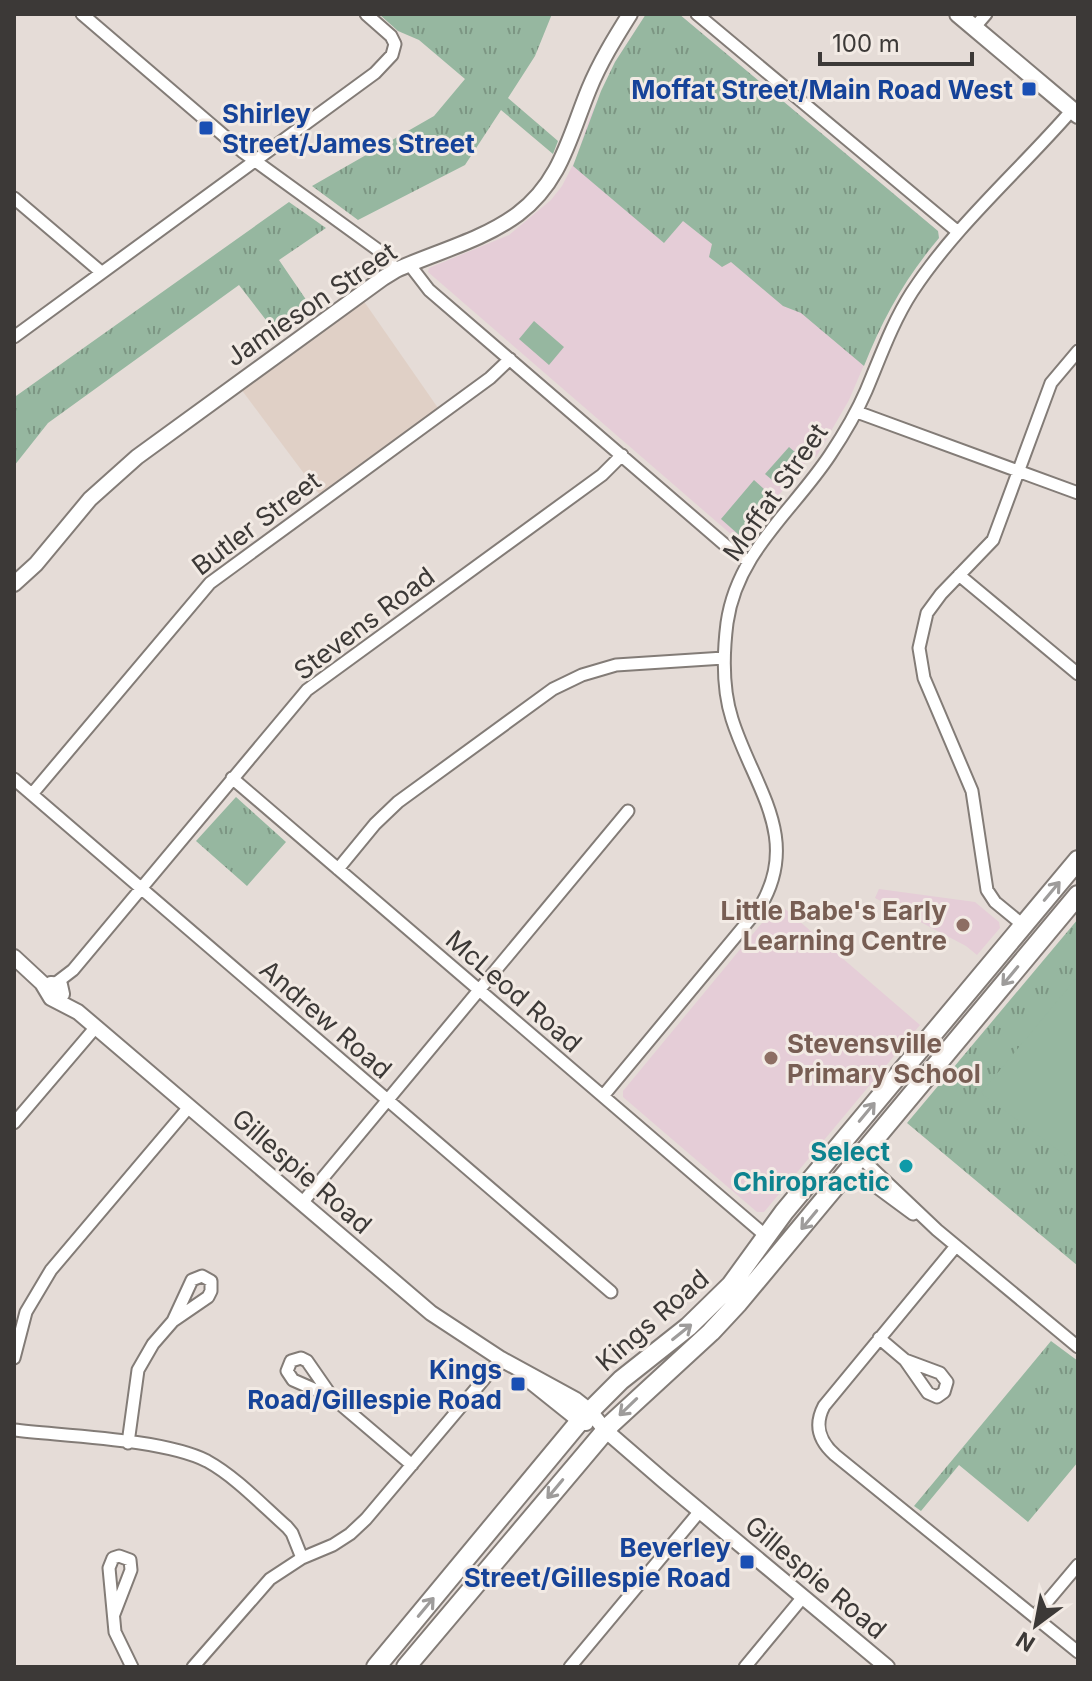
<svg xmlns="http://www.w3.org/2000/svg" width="1092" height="1681" viewBox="0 0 1092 1681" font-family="Inter,sans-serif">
<defs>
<pattern id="grass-tufts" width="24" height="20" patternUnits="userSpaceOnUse" patternTransform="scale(2)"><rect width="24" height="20" fill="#96b7a0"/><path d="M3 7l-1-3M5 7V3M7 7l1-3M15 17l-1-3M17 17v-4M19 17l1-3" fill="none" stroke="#7c9683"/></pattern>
</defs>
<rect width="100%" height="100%" fill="#e5dcd7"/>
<path fill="#e0d0c6" d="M 363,300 L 438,408 L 320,495 L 241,389 Z"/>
<path fill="#e5cdd7" d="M 646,14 L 679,14 L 938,231 L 939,238 L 913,270 L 884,318 L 849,400 L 816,457 L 812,455 L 740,542 L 428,272 L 429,268 L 509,235 L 551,200 L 562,186 L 576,159 L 589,119 L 615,62 Z
M 879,889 L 975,902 L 999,922 L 1000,928 L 977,955 L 966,946 L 875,898 Z
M 777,902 L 920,1025 L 764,1212 L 757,1212 L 623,1097 L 623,1091 L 766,918 Z"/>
<path fill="url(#grass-tufts)" d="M 379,14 L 552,14 L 535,56 L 508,98 L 558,141 L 553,154 L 501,110 L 465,165 L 358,220 L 312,186 L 434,116 L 465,79 L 419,40 L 398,31 Z
M 646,14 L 679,14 L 938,231 L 939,238 C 906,277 883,318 864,366 L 801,313 L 783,306 L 731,262 L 722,267 L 709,257 L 712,244 L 683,221 L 664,243 L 573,166 L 601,91 L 615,62 Z
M 289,202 L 326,228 L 279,260 L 309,304 L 276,333 L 239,285 L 48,423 L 14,466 L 16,396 Z
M 236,797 L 286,842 L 247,886 L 196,841 Z
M 1078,919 L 1078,1266 L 907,1123 Z
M 1051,1341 L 1078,1361 L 1078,1462 L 1028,1522 L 959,1465 L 921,1511 L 914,1506 Z"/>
<path fill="#96b7a0" d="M 534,321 L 564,347 L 549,365 L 519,339 Z
M 789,447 L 802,458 L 778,485 L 765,474 Z
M 754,480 L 773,497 L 739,535 L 721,519 Z
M 1078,976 L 1078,1143 L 1066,1156 L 981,1093 Z"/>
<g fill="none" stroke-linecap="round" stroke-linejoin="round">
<defs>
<path id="minor" d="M 82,14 L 243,152 L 385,255 L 396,270
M 697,14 L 958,232
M 974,28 L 986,14
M 14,198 L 101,272
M 409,264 L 429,290 L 731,550 L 748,561
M 14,337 L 375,73 L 392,55 L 395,44 L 391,36 L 366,14
M 857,412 L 1078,493
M 959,575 L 1078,674
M 232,778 L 766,1236
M 14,779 L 611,1292
M 32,794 L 210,583 L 490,378 L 510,359
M 338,869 L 375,824 L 398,802 L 553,689 L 582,675 L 616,665 L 724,658
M 1023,925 L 995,902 L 987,890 L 972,791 L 924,678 L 919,648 L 927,613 L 941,594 L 993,540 L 1051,383 L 1078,351
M 56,983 L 73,970 L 307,690 L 602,475 L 622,455
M 603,1096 L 760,907 C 802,837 753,786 732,719 C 722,688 723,655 727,623 C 737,552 793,511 830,455 C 844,434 856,414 866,391 C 880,358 892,323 912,292 C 956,225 1019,171 1072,110
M 14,1123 L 95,1028
M 860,1157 L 937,1230 L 1078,1347
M 852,1169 L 913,1214
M 302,1203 L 628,811
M 956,1246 L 824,1406 C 814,1425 819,1441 835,1455 L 1078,1652
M 879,1338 L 905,1360 L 928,1393 L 937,1397 L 944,1392 L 947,1382 L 940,1373 L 905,1360
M 14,1358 L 26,1312 L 51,1270 L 189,1107
M 332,1397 L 307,1361 L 301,1358 L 291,1361 L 287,1371 L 293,1380 L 332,1397 L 412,1465
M 14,1430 C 65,1436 164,1439 207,1461 C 236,1477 262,1505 287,1527 L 292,1533 L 302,1558
M 128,1443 L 138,1370 L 153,1344 L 173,1321 L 192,1280 L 202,1276 L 211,1281 L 211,1291 L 208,1297 L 173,1321
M 114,1614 L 131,1570 L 130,1560 L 119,1556 L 113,1558 L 109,1568 L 115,1632 L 132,1667
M 1035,1616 L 1078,1565
M 193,1667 L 270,1579 L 302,1558 L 333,1545 L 350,1534 L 366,1519 L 501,1359
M 570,1667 L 700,1511
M 745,1667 L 803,1597"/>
<path id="tertiary" d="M 14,584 L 36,564 L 90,499 L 137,457 L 383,278 L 396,270 C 436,252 483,240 518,214 C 561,182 570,135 589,89 C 600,62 615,38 630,14
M 14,957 L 42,983 L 51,998 L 78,1012 L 431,1313 L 501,1359 L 576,1400 L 590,1411 L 605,1430 L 664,1481 L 887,1667
M 47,991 L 51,984 L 60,985 L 62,994 L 56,999
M 530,1381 L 580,1421 L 586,1423"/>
<path id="secondary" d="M 958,14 L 1078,115"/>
<path id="primary" d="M 376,1667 L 580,1421 L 621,1380 L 688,1327 L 731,1285 L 784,1212 L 1078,860
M 406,1667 L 611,1424 L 711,1332 L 738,1303 L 1078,895"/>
</defs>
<use href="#minor" stroke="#837c77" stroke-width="15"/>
<use href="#tertiary" stroke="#837c77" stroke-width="18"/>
<use href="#secondary" stroke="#837c77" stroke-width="20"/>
<use href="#primary" stroke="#837c77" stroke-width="22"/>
<use href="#minor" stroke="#fff" stroke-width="11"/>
<use href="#tertiary" stroke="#fff" stroke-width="14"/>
<use href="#secondary" stroke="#fff" stroke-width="16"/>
<use href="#primary" stroke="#fff" stroke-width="18"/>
</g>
<defs><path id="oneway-shaft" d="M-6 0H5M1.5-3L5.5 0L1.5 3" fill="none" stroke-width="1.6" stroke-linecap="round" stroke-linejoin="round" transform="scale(2)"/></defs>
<g stroke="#9e9c9b">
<use href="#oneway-shaft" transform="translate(1052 891) rotate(-50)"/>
<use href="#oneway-shaft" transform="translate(1010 976) rotate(130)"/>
<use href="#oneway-shaft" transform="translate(867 1112) rotate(-50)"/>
<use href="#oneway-shaft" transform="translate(809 1220) rotate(130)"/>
<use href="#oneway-shaft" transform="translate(682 1332) rotate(-39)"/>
<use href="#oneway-shaft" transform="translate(628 1407) rotate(136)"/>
<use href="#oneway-shaft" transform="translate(555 1489) rotate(130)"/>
<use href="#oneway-shaft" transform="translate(426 1607) rotate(-50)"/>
</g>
<g fill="#1a4fb4" stroke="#f2eae4" stroke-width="3">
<rect x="1021" y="81" width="16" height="16" rx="4"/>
<rect x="198" y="120" width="16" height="16" rx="4"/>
<rect x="510" y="1376" width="16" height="16" rx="4"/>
<rect x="739" y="1554" width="16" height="16" rx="4"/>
</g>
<g fill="#8d6e63" stroke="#f2eae4" stroke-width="3">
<circle cx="963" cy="925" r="8"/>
<circle cx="771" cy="1058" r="8"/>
</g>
<circle fill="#0f9aa8" stroke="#f2eae4" stroke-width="3" cx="906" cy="1166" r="8"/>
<g text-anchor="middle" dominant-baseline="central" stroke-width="6" stroke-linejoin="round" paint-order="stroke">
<g font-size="26" font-weight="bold" fill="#164399" stroke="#f2eae4" text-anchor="end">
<text x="1013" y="89">Moffat Street/Main Road West</text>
<text x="222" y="113" text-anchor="start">Shirley<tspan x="222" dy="30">Street/James Street</tspan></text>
<text x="502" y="1369">Kings<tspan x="502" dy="30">Road/Gillespie Road</tspan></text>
<text x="731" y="1547">Beverley<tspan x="731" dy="30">Street/Gillespie Road</tspan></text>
</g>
<g font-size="26" fill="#3c3937" stroke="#f2eae4">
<text transform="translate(311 304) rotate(-34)">Jamieson Street</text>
<text transform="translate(775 492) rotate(-55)">Moffat Street</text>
<text transform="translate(256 523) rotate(-37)">Butler Street</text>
<text transform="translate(364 623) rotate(-37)">Stevens Road</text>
<text transform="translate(514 991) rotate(41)">McLeod Road</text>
<text transform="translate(326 1019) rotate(41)">Andrew Road</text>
<text transform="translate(302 1171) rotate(41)">Gillespie Road</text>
<text transform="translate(652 1320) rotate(-41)">Kings Road</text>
<text transform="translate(816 1577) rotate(40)">Gillespie Road</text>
</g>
<g font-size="26" font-weight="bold" fill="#785e54" stroke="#f2eae4" text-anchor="end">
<text x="947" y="910">Little Babe's Early<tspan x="947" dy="30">Learning Centre</tspan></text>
<text x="787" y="1043" text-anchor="start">Stevensville<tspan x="787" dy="30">Primary School</tspan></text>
</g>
<g font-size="26" font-weight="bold" fill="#0d838f" stroke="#f2eae4" text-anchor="end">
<text x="890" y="1151">Select<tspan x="890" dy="30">Chiropractic</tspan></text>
</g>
</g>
<rect width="1092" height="1681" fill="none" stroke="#3c3937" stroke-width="32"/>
<g transform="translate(1036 1625) rotate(212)" stroke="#f2eae4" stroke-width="6" paint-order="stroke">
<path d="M0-6L14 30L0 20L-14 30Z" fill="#3c3937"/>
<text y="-12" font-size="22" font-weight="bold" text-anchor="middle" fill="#3c3937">N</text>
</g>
<path d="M820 52v12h152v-12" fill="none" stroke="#3c3937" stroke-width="4"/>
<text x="832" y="52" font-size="24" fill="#3c3937" stroke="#f2eae4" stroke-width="6" paint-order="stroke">100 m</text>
</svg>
